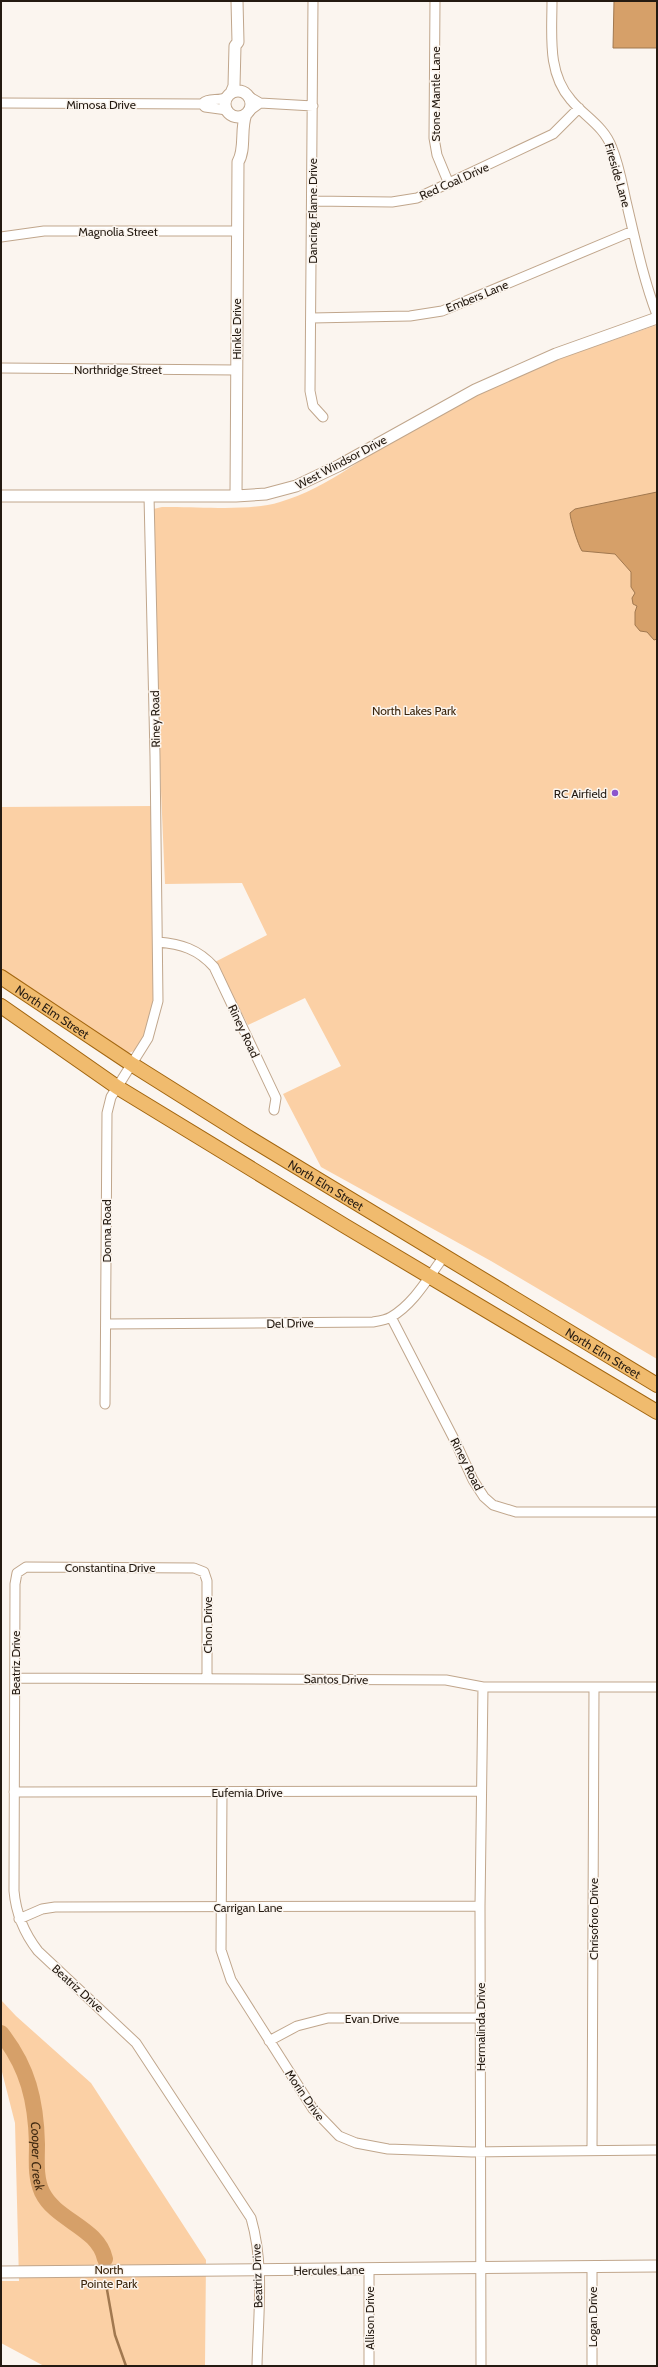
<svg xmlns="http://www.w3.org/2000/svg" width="658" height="2367" viewBox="0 0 658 2367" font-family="Cabin,sans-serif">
<rect width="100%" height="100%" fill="#fbf5ef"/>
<path fill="#fbd0a5" d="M 657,325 L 657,1359 L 491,1261 L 321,1167 L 283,1094 L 341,1066 L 305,998 L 248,1025 L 215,962 L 267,935 L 242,883 L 165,884 L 149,510 L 162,507 C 196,506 248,512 280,502 C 329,488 370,451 415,427 C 459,403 506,379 554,361 C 588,348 623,337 657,325 Z
M 152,806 L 153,1007 L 142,1043 L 136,1050 L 129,1053 L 1,971 L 1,807 Z
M 1,2000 L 16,2016 L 91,2083 L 206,2260 L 205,2366 L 44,2366 L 1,2343 L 1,2281 L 19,2281 L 15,2123 L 1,2068 Z"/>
<path fill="#d6a069" stroke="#a1784f" d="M 614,1 L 657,1 L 657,48 L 613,48 Z
M 657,492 L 657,639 L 654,640 L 647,632 L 640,631 L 635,625 L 635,612 L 637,606 L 633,604 L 632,598 L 635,593 L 631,587 L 631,572 L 615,554 L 582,551 C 578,545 570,519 570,513 L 575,509 Z"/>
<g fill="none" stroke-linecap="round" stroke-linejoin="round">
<path stroke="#a1784f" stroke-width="2.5" d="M 106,2284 L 115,2335 L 126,2366"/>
<path stroke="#d6a069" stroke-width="16" id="s1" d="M 1,2033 C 28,2067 36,2101 37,2144 C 37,2159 35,2177 42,2192 C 56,2221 98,2227 105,2259"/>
<defs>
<path id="minor" d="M 313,1 L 310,391 L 313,406 L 323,417
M 435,1 L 434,138 L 437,155 L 449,184
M 552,1 C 552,35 547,73 571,100 C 585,117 604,126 612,148 C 619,165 622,183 626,201 C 635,239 643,278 657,315
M 248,96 L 260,103 L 313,106
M 1,103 L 202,104 L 205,107 L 227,110
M 203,103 C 209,97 219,102 227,97
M 249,111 L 260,103
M 312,201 L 392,202 L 417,198 L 553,134 L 579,108
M 1,237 L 44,231 L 236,231
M 312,318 L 410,316 L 442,311 L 633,231
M 1,368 L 236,370
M 158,942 C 181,944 198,949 214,967 L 276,1098 L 274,1110
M 391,1317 L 455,1441 L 473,1480 L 484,1497 L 493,1505 L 516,1512 L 657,1512
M 106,1324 L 373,1322 C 379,1321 386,1320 391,1317 C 415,1303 429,1276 445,1255
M 105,1404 L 107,1113 L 111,1097 L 148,1038 L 158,1001 L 155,756 L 149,496
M 15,1678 L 446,1680 L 483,1687 L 657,1687
M 207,1678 L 207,1581 L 204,1572 L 194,1568 L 26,1567 L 17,1573 L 15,1584 L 14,1891 C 16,1914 24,1933 38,1951 L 136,2043 L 251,2218 C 265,2266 258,2317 257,2366
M 14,1792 L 480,1791
M 222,1793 L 221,1950 L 231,1980 L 313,2109 L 339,2136 L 356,2143 L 388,2149 L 472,2152 L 657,2150
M 19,1919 L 42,1909 L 55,1907 L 480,1906
M 269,2041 L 297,2026 L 328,2018 L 480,2018
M 592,2150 L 594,1689
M 369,2270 L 369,2366
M 481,2366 L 480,1906 L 483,1687
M 592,2366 L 592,2267"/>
<path id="tertiary" d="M225 104a13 13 0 1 1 26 0a13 13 0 1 1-26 0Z
M 231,93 L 234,86 L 235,46 L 238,42 L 237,1
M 1,496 L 236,496 L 266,494 L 296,486 L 340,465 L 475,390 L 556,354 L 657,318
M 236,496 L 238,162 C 246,149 240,129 246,114
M 1,2272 L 657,2266"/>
<g id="primary">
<path id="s2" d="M 1,977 L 133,1065 L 246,1136 L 657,1385"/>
<path d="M 1,1006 L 117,1087 L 345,1226 L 657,1412"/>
</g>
</defs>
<use href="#minor" stroke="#c0a68c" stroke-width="11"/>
<use href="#tertiary" stroke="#c0a68c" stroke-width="13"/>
<use href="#primary" stroke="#a2650e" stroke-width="16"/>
<use href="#minor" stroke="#fff" stroke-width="9"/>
<use href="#tertiary" stroke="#fff" stroke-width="11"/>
<use href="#primary" stroke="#f0bb6e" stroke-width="14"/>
</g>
<circle fill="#8b55cd" stroke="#fbf5ef" stroke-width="1.5" cx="615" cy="793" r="4"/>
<g text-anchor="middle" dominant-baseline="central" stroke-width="3" stroke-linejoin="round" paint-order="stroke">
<g font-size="12" fill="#241a11" stroke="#fbf5ef">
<text transform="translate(435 94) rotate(-90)">Stone Mantle Lane</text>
<text x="101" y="104">Mimosa Drive</text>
<text transform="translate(618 175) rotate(74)">Fireside Lane</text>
<text transform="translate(454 181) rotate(-24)">Red Coal Drive</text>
<text transform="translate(312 211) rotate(-90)">Dancing Flame Drive</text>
<text x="118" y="231">Magnolia Street</text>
<text transform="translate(477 296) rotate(-22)">Embers Lane</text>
<text transform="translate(236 329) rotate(-90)">Hinkle Drive</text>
<text x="118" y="369">Northridge Street</text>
<text transform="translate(341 462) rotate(-28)">West Windsor Drive</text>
<text transform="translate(155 719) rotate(-91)">Riney Road</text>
<text stroke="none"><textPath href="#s2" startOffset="62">North Elm Street</textPath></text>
<text transform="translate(244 1031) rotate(65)">Riney Road</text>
<text stroke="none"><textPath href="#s2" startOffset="386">North Elm Street</textPath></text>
<text transform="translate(106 1231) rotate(-90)">Donna Road</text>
<text transform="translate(290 1323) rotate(-1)">Del Drive</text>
<text stroke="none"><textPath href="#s2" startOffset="710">North Elm Street</textPath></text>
<text transform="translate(467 1464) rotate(63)">Riney Road</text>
<text x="110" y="1567">Constantina Drive</text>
<text transform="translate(207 1625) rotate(-90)">Chon Drive</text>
<text transform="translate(15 1663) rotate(-90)">Beatriz Drive</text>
<text transform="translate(336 1679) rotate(1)">Santos Drive</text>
<text x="247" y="1792">Eufemia Drive</text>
<text x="248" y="1907">Carrigan Lane</text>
<text transform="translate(593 1919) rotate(-90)">Chrisoforo Drive</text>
<text transform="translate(78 1988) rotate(42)">Beatriz Drive</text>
<text x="372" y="2018">Evan Drive</text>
<text transform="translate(480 2027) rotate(-90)">Hermalinda Drive</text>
<text transform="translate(305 2095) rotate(55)">Morin Drive</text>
<text transform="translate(329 2270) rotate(-1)">Hercules Lane</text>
<text transform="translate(257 2276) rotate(-92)">Beatriz Drive</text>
<text transform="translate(592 2317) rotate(-90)">Logan Drive</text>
<text transform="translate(369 2318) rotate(-90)">Allison Drive</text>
</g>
<g font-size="12" fill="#3b250c" stroke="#fbf5ef">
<text x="414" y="710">North Lakes Park</text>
<text x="109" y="2269">North<tspan x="109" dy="14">Pointe Park</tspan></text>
</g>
<g font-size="12" fill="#241a11" stroke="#fbf5ef" text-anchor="end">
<text x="607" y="793">RC Airfield</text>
</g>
<g font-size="13" font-style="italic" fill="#412a12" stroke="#fbf5ef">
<text stroke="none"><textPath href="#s1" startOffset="131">Cooper Creek</textPath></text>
</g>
</g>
<rect width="658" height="2367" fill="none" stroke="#241a11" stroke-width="4"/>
</svg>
